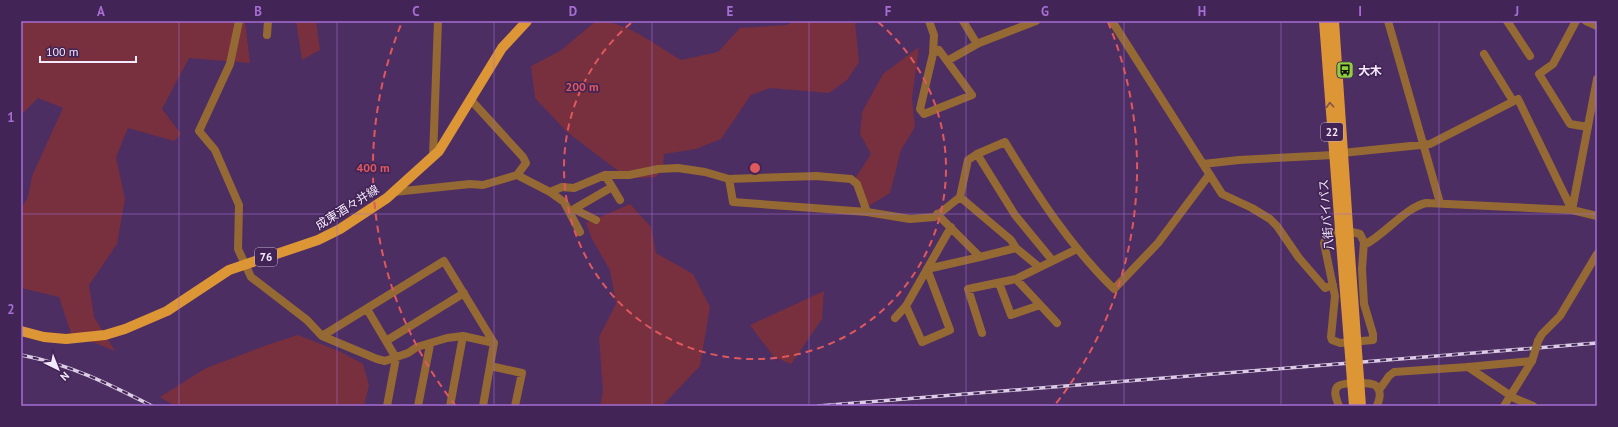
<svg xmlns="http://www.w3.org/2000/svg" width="1618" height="427" viewBox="0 0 1618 427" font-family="'PT Sans','Noto Sans JP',sans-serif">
<rect width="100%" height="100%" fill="#4d2e62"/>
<path fill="#782f3e" d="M 21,21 L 245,21 L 250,63 L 189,58 L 162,109 L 181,134 L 174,141 L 128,128 L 116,157 L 125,199 L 117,244 L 89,285 L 94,317 L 115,351 L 71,333 L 59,297 L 21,288 L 21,209 L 28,197 L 32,176 L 63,108 L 38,98 L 21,115 Z
M 296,21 L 316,21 L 320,50 L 302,60 Z
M 596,21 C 627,21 655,45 681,60 L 718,52 L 740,28 L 786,25 L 796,21 L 855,21 L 859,62 L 847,80 L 829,93 L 770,88 L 751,95 L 721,139 L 696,149 L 664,154 L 663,169 L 656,177 L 637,178 L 625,176 L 567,132 L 535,98 L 531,66 L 560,51 Z
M 919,47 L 912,98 L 915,127 L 901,150 L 890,193 L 867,207 L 856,177 L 871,154 L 860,134 L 862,112 L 883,74 Z
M 630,204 L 651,227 L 656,253 L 693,274 L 710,307 L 700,366 L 662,406 L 600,406 L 603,392 L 599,337 L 616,304 L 610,270 L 592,239 L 586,223 Z
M 824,291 L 822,319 L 791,364 L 774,357 L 750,325 Z
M 298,335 L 341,352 L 363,364 L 369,385 L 364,406 L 175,406 L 160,397 L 206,368 L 267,345 Z"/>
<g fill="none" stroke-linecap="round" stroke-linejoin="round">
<path stroke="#956933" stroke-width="8" d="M 239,21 L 230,64 L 199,131 L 215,150 L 239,205 L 238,249 L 251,277 L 307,320 L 322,336 L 377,359 L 385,361 L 408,353 L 417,347 L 447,338 L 463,336 L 494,343
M 929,21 L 934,35 L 933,54
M 963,21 L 977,44
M 1112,21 L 1222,194 L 1252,208 L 1270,219 L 1277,226 L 1299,258 L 1325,288 L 1333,285
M 1388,21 L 1440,203
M 1507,21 L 1530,56
M 1576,21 L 1553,64 L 1539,74 L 1570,124 L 1588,127
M 1586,21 L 1597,26
M 267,35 L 268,21
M 939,50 L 972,95 L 924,114 L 920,109 L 933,54 Z
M 1484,54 L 1513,101
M 947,61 L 979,43 L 1036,21
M 470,99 L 523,157 L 526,163 L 517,175
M 1342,153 L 1430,144 L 1518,99 L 1572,210
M 433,157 L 438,21
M 1203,164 L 1239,160 L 1334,155
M 605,175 L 620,200
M 729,179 L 733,202 L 867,212 L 910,219 L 935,217 L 960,197 L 1011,240 L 1016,248 L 1039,267
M 394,192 L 470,184 L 483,185 L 517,175 L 550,192 L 562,187 L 574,188 L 605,175 L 629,175 L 658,169 L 678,168 L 705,172 L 729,179 L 816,176 L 851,179 L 857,184 L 867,212
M 550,192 L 564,202 L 580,232
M 960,197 L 968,160 L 977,154
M 1572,210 L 1597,79
M 937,214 L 980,257 L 1016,248
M 596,220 L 574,209 L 612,187
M 1340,232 C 1332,233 1326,234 1324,243 L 1335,296 L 1331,337 L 1332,340 L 1340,343 L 1373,340 L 1373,334 L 1364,304 L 1362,269 L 1364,242 L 1360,234 L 1348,231
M 1364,245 C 1385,235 1404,208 1426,203 L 1572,210 L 1597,216
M 1052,260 L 1015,215 L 977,154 L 1005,142 C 1037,195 1070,246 1114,289 L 1158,243 L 1209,175
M 1016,279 L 1057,323
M 999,283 L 1011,315 L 1040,305
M 906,306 L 922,342 L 950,330 L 927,269 L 980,257
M 367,309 L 396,358 L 387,406
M 895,318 L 906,306 L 951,227
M 982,333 L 968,289 L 1016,279 L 1077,249
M 322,336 L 444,261 L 494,343 L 483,406
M 386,341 L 464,293
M 1538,341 L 1542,334 L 1560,316 L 1597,254
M 490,366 L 522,373 L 515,406
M 1468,367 L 1514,398 L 1533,406
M 1379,390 L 1389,376 L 1394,372 L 1468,367 L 1532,361
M 418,406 L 430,345
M 450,406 L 463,336
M 1339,406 C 1337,401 1333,392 1337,387 C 1341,382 1369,382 1375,385 C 1382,391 1380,398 1377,406
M 1504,406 L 1532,361"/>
<path stroke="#dd9636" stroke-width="10" d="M 1324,21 L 1341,242
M 1334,21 L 1349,241
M 21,331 L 44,337 L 66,339 L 105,335 L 125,329 L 167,311 L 229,270 L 318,240 L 340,229 L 387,198 L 439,151 L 502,48 L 527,21"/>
<defs>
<path id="rail" d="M 21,355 C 69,364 109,384 152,406
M 818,406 L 1597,343"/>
</defs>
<use href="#rail" stroke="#dbcde5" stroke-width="3.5"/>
<use href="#rail" stroke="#422456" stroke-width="2" stroke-dasharray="6" stroke-linecap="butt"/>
<path stroke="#956933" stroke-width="8" d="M 1532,361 L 1538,341"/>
<path stroke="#dd9636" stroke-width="10" d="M 1349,241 L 1361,406
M 1341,242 L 1354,406"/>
</g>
<defs><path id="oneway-chevron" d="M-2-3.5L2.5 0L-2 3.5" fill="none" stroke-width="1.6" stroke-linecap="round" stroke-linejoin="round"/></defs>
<use stroke="#805249" href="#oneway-chevron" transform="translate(1330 105) rotate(-94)"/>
<path fill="none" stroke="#a56ed4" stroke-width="1" stroke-opacity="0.55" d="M 179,21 L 179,406M 337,21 L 337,406M 494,21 L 494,406M 652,21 L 652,406M 809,21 L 809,406M 966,21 L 966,406M 1124,21 L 1124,406M 1281,21 L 1281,406M 1439,21 L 1439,406M 21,214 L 1597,214"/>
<g fill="none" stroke="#de585d" stroke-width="2" stroke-dasharray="7 5">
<path d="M878 22A191 191 0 1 1 632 22"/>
<path d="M456 406A382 382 0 0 1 402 22M1108 22A382 382 0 0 1 1054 406"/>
</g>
<defs>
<symbol id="bus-square" viewBox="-11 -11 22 22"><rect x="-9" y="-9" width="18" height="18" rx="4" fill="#91cd40" stroke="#422456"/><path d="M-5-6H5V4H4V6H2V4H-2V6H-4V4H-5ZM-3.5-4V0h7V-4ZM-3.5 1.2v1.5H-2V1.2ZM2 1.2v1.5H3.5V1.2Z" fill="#111"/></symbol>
</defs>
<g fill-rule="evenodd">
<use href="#bus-square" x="1335" y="60" width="20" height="20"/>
</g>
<g text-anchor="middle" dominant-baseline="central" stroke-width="3.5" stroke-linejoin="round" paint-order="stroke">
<g fill="#422456" stroke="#bfaeca" stroke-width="1">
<rect x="1321" y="123" width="22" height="18" rx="3"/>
<rect x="255" y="248" width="22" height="18" rx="3"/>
</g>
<g font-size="11" font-weight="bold" fill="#f4e9fc">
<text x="1332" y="132">22</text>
<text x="266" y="257">76</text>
</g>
<g font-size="12" font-weight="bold" fill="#f4e9fc" stroke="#422456" text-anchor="start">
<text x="1358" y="70">大木</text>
</g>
<g font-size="12" fill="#f4e9fc" stroke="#422456">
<text transform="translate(347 207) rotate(-32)">成東酒々井線</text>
<text transform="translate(1326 215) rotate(-95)">八街バイパス</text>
</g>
</g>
<circle cx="755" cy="168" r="6" fill="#de585d" stroke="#422456" stroke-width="2"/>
<g font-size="12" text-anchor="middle" font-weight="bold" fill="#de585d" stroke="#422456" stroke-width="3.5" stroke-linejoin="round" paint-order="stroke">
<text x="582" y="91">200 m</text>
<text x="373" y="172">400 m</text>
</g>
<rect width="1618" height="427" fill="none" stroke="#422456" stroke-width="44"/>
<g transform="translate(58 369) rotate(137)" stroke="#422456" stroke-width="3" paint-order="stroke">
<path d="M0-3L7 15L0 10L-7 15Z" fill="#f4e9fc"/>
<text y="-6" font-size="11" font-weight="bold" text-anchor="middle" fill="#f4e9fc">N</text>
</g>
<path d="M40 56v6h96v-6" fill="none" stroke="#f4e9fc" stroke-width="2"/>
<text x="46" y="56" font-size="12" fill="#f4e9fc" stroke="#422456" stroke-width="3" paint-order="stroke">100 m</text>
<rect x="22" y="22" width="1574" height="383" fill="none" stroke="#a56ed4" stroke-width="1.5"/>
<g font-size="13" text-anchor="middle" font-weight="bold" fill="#a56ed4">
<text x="101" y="16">A</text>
<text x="258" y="16">B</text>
<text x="416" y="16">C</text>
<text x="573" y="16">D</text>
<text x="730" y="16">E</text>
<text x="888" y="16">F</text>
<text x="1045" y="16">G</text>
<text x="1202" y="16">H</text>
<text x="1360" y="16">I</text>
<text x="1517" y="16">J</text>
<text x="11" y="122">1</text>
<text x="11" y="314">2</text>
</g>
</svg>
